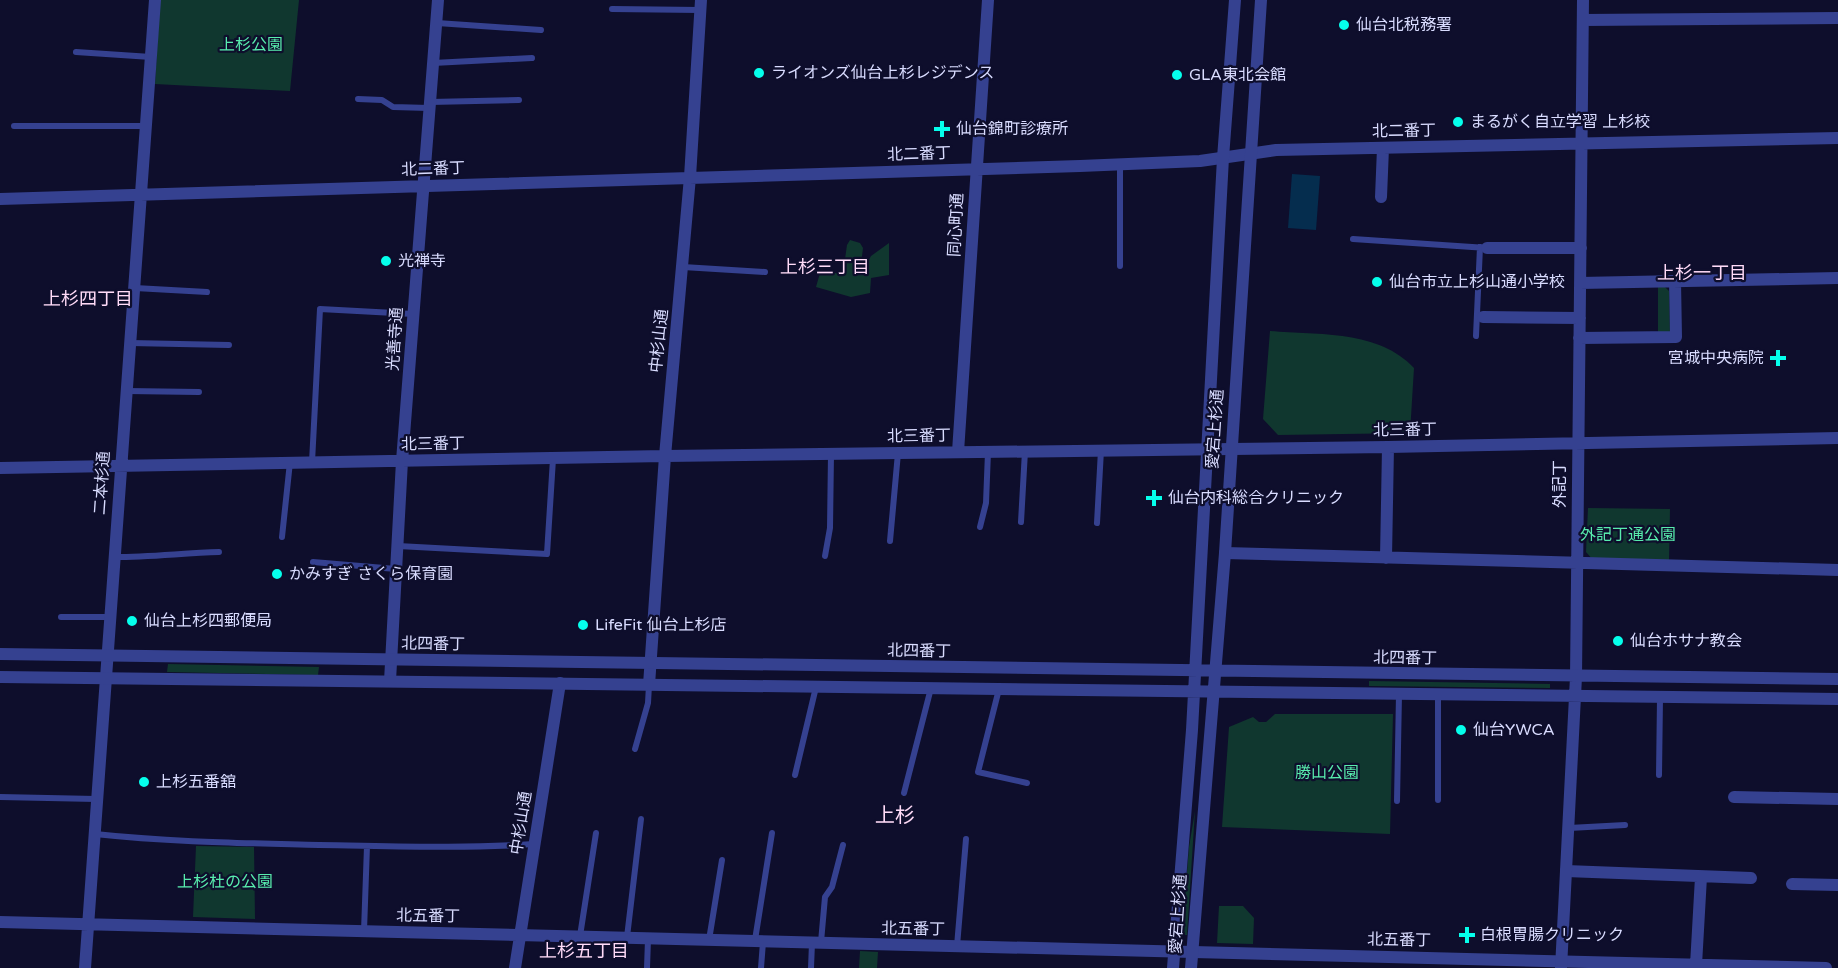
<svg xmlns="http://www.w3.org/2000/svg" width="1838" height="968" viewBox="0 0 1838 968" font-family="'Varela Round','Noto Sans JP',sans-serif">
<rect width="100%" height="100%" fill="#0e0e2c"/>
<path fill="#10372f" d="M 160,0 L 299,0 L 290,91 L 155,84 Z
M 850,240 L 860,243 L 863,248 L 861,264 L 865,267 L 871,256 L 889,243 L 889,275 L 871,278 L 870,293 L 851,297 L 816,287 L 820,273 L 843,273 L 847,245 Z
M 1658,286 L 1664,286 L 1669,291 L 1670,335 L 1658,335 Z
M 1270,331 C 1319,335 1379,330 1414,368 L 1410,433 L 1278,435 L 1263,419 Z
M 1588,508 L 1670,509 L 1669,561 L 1593,560 L 1586,552 Z
M 168,664 L 319,667 L 318,675 L 167,672 Z
M 1369,681 L 1550,684 L 1550,688 L 1369,686 Z
M 1275,714 L 1393,714 L 1390,834 L 1222,827 L 1229,727 L 1253,717 L 1259,722 L 1266,722 Z
M 1195,811 L 1187,935 L 1182,935 L 1189,847 Z
M 196,846 L 254,847 L 255,919 L 193,917 Z
M 1219,906 L 1243,906 L 1254,918 L 1253,944 L 1217,943 Z
M 860,951 L 878,952 L 877,968 L 859,968 Z"/>
<path fill="#052d4e" d="M 1292,174 L 1320,176 L 1316,230 L 1288,228 Z"/>
<g fill="none" stroke-linecap="round" stroke-linejoin="round">
<path stroke="#354190" stroke-width="6" d="M 612,9 L 700,10
M 437,23 L 541,30
M 76,52 L 151,57
M 433,63 L 532,58
M 358,99 L 382,100 L 393,107 L 429,108
M 430,102 L 519,100
M 14,126 L 145,126
M 1353,239 L 1487,248
M 1120,266 L 1120,165
M 683,267 L 765,272
M 135,288 L 207,292
M 1476,336 L 1480,247
M 130,343 L 229,345
M 127,391 L 199,392
M 312,462 L 320,309 L 413,314
M 1021,522 L 1025,451
M 1097,523 L 1101,450
M 980,527 L 986,503 L 988,452
M 282,537 L 290,462
M 890,541 L 898,453
M 398,546 L 547,554 L 553,459
M 825,556 L 830,528 L 831,454
M 115,557 C 150,557 184,553 219,552
M 313,562 L 396,569
M 61,617 L 109,617
M 999,689 L 978,772 L 1027,783
M 635,749 L 648,703 L 649,685
M 795,775 L 816,687
M 1659,775 L 1660,698
M 904,793 L 931,688
M 0,797 L 96,799
M 1438,800 L 1438,695
M 1397,801 L 1399,694
M 1569,828 L 1625,825
M 95,834 C 169,842 244,843 319,845 C 391,846 462,849 534,844
M 364,931 L 367,846
M 580,936 L 596,833
M 627,937 L 641,819
M 709,940 L 722,860
M 755,940 L 772,833
M 821,942 L 825,897 L 832,887 L 843,845
M 957,946 L 966,839
M 647,968 L 648,939
M 761,968 L 763,942
M 811,968 L 812,943"/>
<path stroke="#354190" stroke-width="12" d="M 1583,20 L 1838,18
M 1381,197 L 1383,148
M 0,199 L 1080,166 L 1200,161 L 1276,150 L 1838,138
M 1487,248 L 1581,248
M 1580,283 L 1838,278
M 1483,317 L 1580,318
M 1579,338 L 1676,337 L 1675,281
M 958,452 L 988,0
M 0,468 L 665,456 L 1388,447 L 1838,438
M 1225,553 L 1838,570
M 1386,558 L 1388,447
M 1576,677 L 1583,0
M 390,681 L 402,461 L 438,0
M 649,685 L 665,456 L 690,177 L 701,0
M 1734,797 L 1838,799
M 1566,871 L 1751,878
M 1792,884 L 1838,885
M 0,922 L 1826,968
M 1696,965 L 1701,877
M 85,968 L 155,0
M 515,968 L 560,683"/>
<path stroke="#354190" stroke-width="12" d="M 0,654 L 1838,679
M 0,677 L 1838,699
M 1173,968 L 1192,730 L 1223,158 L 1235,0
M 1191,968 L 1225,553 L 1261,0
M 1561,968 L 1576,677"/>
</g>
<g fill="#05ffec" stroke="#0e0e2c" stroke-width="2">
<circle cx="1344" cy="25" r="6"/>
<circle cx="759" cy="73" r="6"/>
<circle cx="1177" cy="75" r="6"/>
<circle cx="1458" cy="122" r="6"/>
<path d="M939 120h6v6h6v6h-6v6h-6v-6h-6v-6h6z"/>
<circle cx="386" cy="261" r="6"/>
<circle cx="1377" cy="282" r="6"/>
<path d="M1775 349h6v6h6v6h-6v6h-6v-6h-6v-6h6z"/>
<path d="M1151 489h6v6h6v6h-6v6h-6v-6h-6v-6h6z"/>
<circle cx="277" cy="574" r="6"/>
<circle cx="132" cy="621" r="6"/>
<circle cx="583" cy="625" r="6"/>
<circle cx="1618" cy="641" r="6"/>
<circle cx="1461" cy="730" r="6"/>
<circle cx="144" cy="782" r="6"/>
<path d="M1464 926h6v6h6v6h-6v6h-6v-6h-6v-6h6z"/>
</g>
<g text-anchor="middle" dominant-baseline="central" stroke-width="4.5" stroke-linejoin="round" paint-order="stroke">
<g font-size="16" fill="#d9dcff" stroke="#0e0e2c" text-anchor="start">
<text x="1356" y="25">仙台北税務署</text>
<text x="771" y="73">ライオンズ仙台上杉レジデンス</text>
<text x="1189" y="75">GLA東北会館</text>
<text x="1470" y="122">まるがく自立学習 上杉校</text>
<text x="956" y="129">仙台錦町診療所</text>
<text x="398" y="261">光禅寺</text>
<text x="1389" y="282">仙台市立上杉山通小学校</text>
<text x="1764" y="358" text-anchor="end">宮城中央病院</text>
<text x="1168" y="498">仙台内科総合クリニック</text>
<text x="289" y="574">かみすぎ さくら保育園</text>
<text x="144" y="621">仙台上杉四郵便局</text>
<text x="595" y="625">LifeFit 仙台上杉店</text>
<text x="1630" y="641">仙台ホサナ教会</text>
<text x="1473" y="730">仙台YWCA</text>
<text x="156" y="782">上杉五番舘</text>
<text x="1480" y="935">白根胃腸クリニック</text>
</g>
<g font-size="16" fill="#58ecad" stroke="#0e0e2c">
<text x="251" y="45">上杉公園</text>
<text x="1628" y="535">外記丁通公園</text>
<text x="1327" y="773">勝山公園</text>
<text x="225" y="882">上杉杜の公園</text>
</g>
<g font-size="16" fill="#d9dcff" stroke="#0e0e2c">
<text transform="translate(1404 131) rotate(-1)">北二番丁</text>
<text transform="translate(919 154) rotate(-2)">北二番丁</text>
<text transform="translate(433 169) rotate(-2)">北二番丁</text>
<text transform="translate(956 225) rotate(-87)">同心町通</text>
<text transform="translate(395 339) rotate(-86)">光善寺通</text>
<text transform="translate(659 341) rotate(-84)">中杉山通</text>
<text transform="translate(1215 429) rotate(-86)">愛宕上杉通</text>
<text transform="translate(1405 430) rotate(-1)">北三番丁</text>
<text transform="translate(919 436) rotate(-1)">北三番丁</text>
<text transform="translate(433 444) rotate(-1)">北三番丁</text>
<text transform="translate(102 483) rotate(-86)">二本杉通</text>
<text transform="translate(1560 484) rotate(-90)">外記丁</text>
<text transform="translate(433 644) rotate(1)">北四番丁</text>
<text transform="translate(919 651) rotate(1)">北四番丁</text>
<text transform="translate(1405 658) rotate(1)">北四番丁</text>
<text transform="translate(521 823) rotate(-81)">中杉山通</text>
<text transform="translate(1178 914) rotate(-86)">愛宕上杉通</text>
<text transform="translate(428 916) rotate(1)">北五番丁</text>
<text transform="translate(913 929) rotate(1)">北五番丁</text>
<text transform="translate(1399 940) rotate(1)">北五番丁</text>
</g>
<g font-size="18" fill="#ffdbf8" stroke="#0e0e2c">
<text x="825" y="267">上杉三丁目</text>
<text x="1702" y="273">上杉一丁目</text>
<text x="88" y="299">上杉四丁目</text>
<text x="584" y="951">上杉五丁目</text>
</g>
<g font-size="20" fill="#ffdbf8" stroke="#0e0e2c">
<text x="895" y="816">上杉</text>
</g>
</g>
</svg>
